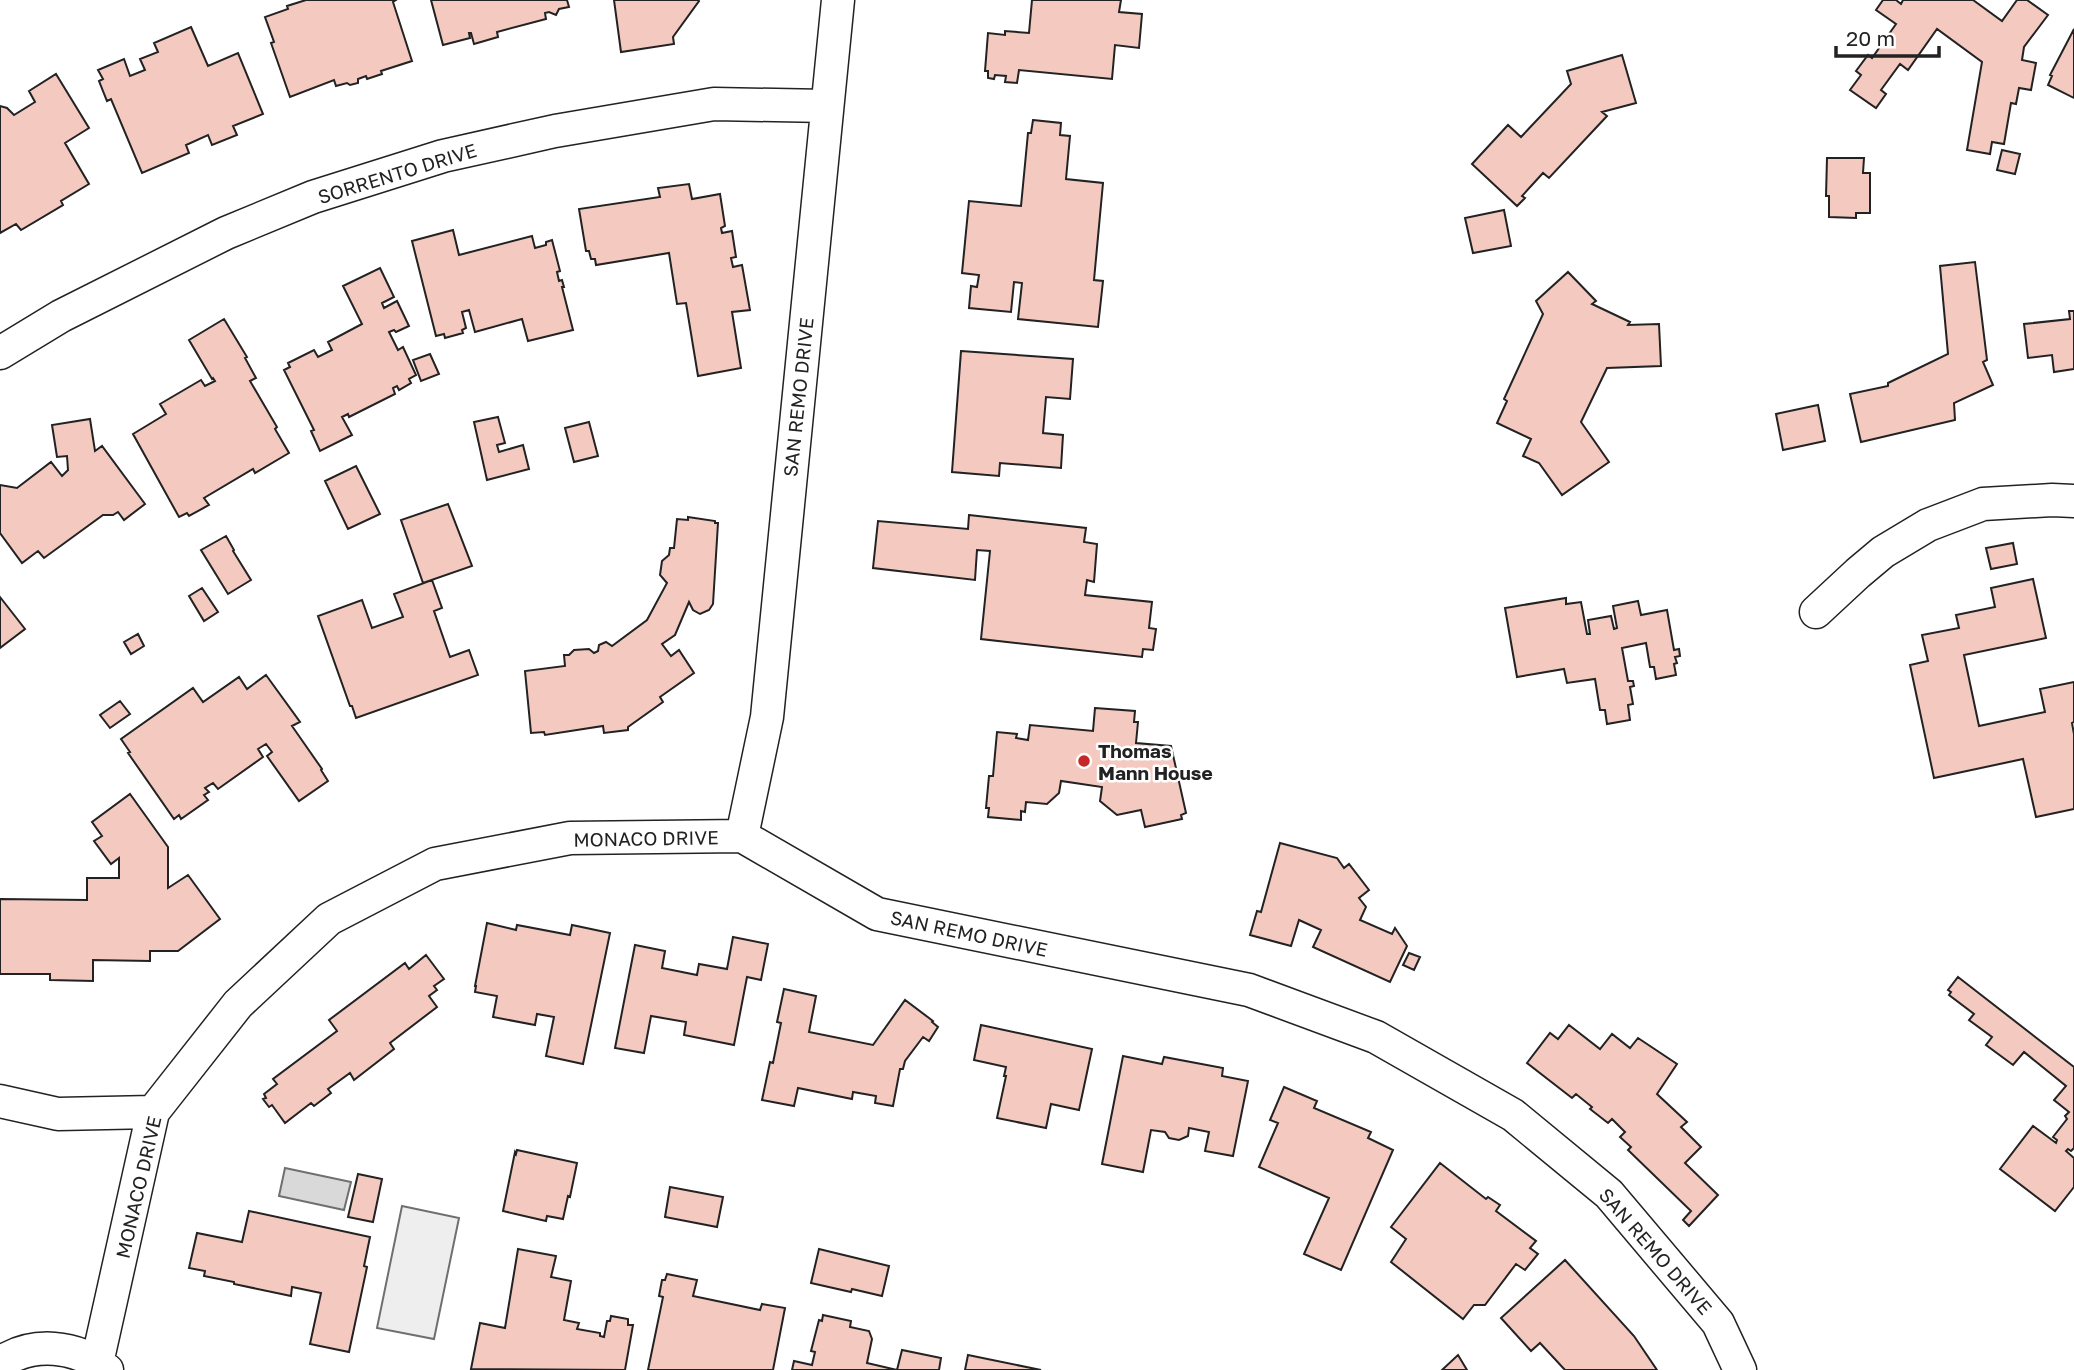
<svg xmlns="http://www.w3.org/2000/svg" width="2074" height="1370" viewBox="0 0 2074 1370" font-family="'Golos Text',sans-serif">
<rect width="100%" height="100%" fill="#fff"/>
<path fill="#eee" stroke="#6f6f6f" stroke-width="2" d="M 402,1206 L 459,1218 L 434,1339 L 377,1328 Z"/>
<path fill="#d9d9d9" stroke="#6f6f6f" stroke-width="2" d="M 285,1168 L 351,1182 L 344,1210 L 279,1196 Z"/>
<path fill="#f3c9c0" stroke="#222" stroke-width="2" d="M 306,0 L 396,0 L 393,2 L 412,61 L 381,71 L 382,74 L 367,79 L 366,76 L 358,79 L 358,83 L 350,85 L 347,83 L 336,86 L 334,80 L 290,97 L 271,43 L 274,42 L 265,17 L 288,9 L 287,6 Z
M 431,0 L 567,0 L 569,7 L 559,9 L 556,15 L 549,12 L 545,13 L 546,19 L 497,32 L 498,37 L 474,44 L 471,33 L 469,33 L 470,38 L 443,45 Z
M 614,0 L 698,0 L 699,1 L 673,37 L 674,44 L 621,52 Z
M 1032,0 L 1121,0 L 1119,12 L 1142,14 L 1139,48 L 1115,45 L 1112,79 L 1019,70 L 1017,83 L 1005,82 L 1006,76 L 995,75 L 994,79 L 988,78 L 988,71 L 985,71 L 988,33 L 1005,35 L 1005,31 L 1029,33 Z
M 1883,0 L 1896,0 L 1901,4 L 1903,0 L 1973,0 L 2002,21 L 2017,0 L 2027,0 L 2048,15 L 2024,47 L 2022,60 L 2036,63 L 2031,90 L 2019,88 L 2016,104 L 2011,103 L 2004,144 L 1992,142 L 1990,154 L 1967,150 L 1982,62 L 1937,29 L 1908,70 L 1900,64 L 1881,90 L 1886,94 L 1876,108 L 1850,90 L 1861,75 L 1856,71 L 1868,55 L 1872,58 L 1896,24 L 1876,10 Z
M 191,27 L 208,66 L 238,53 L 263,114 L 233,126 L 237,135 L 212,145 L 208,135 L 186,145 L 189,153 L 142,173 L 111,99 L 107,101 L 99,81 L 103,79 L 98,70 L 124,59 L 130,76 L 145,70 L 140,59 L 158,52 L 154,43 Z
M 2074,29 L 2074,98 L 2048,85 L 2052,76 L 2050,75 Z
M 1622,55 L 1636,103 L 1602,112 L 1607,116 L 1549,178 L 1543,173 L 1522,196 L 1525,198 L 1517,206 L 1472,164 L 1508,125 L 1521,137 L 1571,84 L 1567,71 Z
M 56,74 L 89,128 L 65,143 L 89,184 L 61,201 L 63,205 L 21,230 L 16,224 L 0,233 L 0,106 L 7,108 L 14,115 L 35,102 L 29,91 Z
M 1033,120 L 1061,123 L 1060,135 L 1070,136 L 1066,179 L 1103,183 L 1094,280 L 1103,281 L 1098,327 L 1018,319 L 1022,283 L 1014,282 L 1011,312 L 969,308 L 971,286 L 977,287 L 979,275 L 962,273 L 969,201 L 1021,206 L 1028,133 L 1031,133 Z
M 2002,150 L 2020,154 L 2015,174 L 1997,170 Z
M 1827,158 L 1864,158 L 1863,173 L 1870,173 L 1870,213 L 1856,213 L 1856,218 L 1829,217 L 1829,196 L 1826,196 Z
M 689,184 L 692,199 L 720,194 L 725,226 L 721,228 L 722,233 L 732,231 L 736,257 L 731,258 L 733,267 L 742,265 L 750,310 L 732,312 L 741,368 L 698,376 L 686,303 L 677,304 L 669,253 L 596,265 L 595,259 L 591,259 L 589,251 L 586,251 L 579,209 L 660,197 L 658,188 Z
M 1504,210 L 1511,246 L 1473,253 L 1465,218 Z
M 453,230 L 459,255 L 532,236 L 535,248 L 546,245 L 546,242 L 552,240 L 560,271 L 557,272 L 559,281 L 562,280 L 564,287 L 562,287 L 573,330 L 528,341 L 522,319 L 475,332 L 469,310 L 462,312 L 466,328 L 462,330 L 463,333 L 445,338 L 444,334 L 436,336 L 412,241 Z
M 1975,262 L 1987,360 L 1983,362 L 1993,385 L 1954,403 L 1955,420 L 1861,442 L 1850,394 L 1888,386 L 1888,383 L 1948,354 L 1940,266 Z
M 380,268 L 394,297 L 382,303 L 384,308 L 397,301 L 409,326 L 396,332 L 394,330 L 389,332 L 398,350 L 403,347 L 416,375 L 409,379 L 411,383 L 399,390 L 397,386 L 393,388 L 395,394 L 349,417 L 348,414 L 342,417 L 352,435 L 320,451 L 311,431 L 314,430 L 284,370 L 290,367 L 288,363 L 314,350 L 318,357 L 332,350 L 328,342 L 362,324 L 343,286 Z
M 1568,272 L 1596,301 L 1592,304 L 1630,322 L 1628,325 L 1659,324 L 1661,366 L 1607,368 L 1581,422 L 1609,462 L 1562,495 L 1539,463 L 1523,456 L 1531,439 L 1497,423 L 1507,401 L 1504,399 L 1543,314 L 1536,301 Z
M 2069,311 L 2074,311 L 2074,369 L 2054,372 L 2052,355 L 2028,358 L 2024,324 L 2070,319 Z
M 224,319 L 247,357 L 245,358 L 256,378 L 250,381 L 277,427 L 275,429 L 289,453 L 255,473 L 253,469 L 204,498 L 209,505 L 189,516 L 187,513 L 179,517 L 133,434 L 166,414 L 160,404 L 201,380 L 205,386 L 215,381 L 213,378 L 212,379 L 189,340 Z
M 961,351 L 1073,359 L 1070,399 L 1046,397 L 1043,433 L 1063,435 L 1061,468 L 1000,463 L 999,476 L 952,472 Z
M 430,354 L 439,374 L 421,381 L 413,360 Z
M 1818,405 L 1825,441 L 1783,450 L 1776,414 Z
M 498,417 L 505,443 L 497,445 L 499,452 L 523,445 L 529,469 L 487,480 L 474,422 Z
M 90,419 L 95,451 L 102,446 L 145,504 L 124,520 L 118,512 L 113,515 L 103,515 L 44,558 L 38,551 L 22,563 L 0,533 L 0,485 L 17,488 L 51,462 L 62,476 L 68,470 L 67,456 L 57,457 L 52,425 Z
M 589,422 L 598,456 L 574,462 L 565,428 Z
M 356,466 L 380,514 L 348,529 L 325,481 Z
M 448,504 L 472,566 L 423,583 L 401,520 Z
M 969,515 L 1086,528 L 1084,542 L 1097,544 L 1094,582 L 1087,580 L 1085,595 L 1152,602 L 1149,628 L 1156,629 L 1153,650 L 1143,649 L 1142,657 L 981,639 L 990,551 L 977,550 L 975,580 L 873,568 L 878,521 L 968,529 Z
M 688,517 L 715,521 L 715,523 L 718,523 L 713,604 L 709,610 L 700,614 L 693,610 L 689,602 L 675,635 L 662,644 L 671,656 L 679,650 L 694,673 L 660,697 L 663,702 L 628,727 L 628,730 L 604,733 L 603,726 L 545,735 L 544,732 L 531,733 L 525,671 L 565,666 L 564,655 L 569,655 L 574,650 L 589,649 L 594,653 L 598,651 L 599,645 L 606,642 L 612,646 L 647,620 L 667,583 L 660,575 L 662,561 L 669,555 L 670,548 L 674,548 L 677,519 L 688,520 Z
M 226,536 L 234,550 L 233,551 L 251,580 L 228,594 L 201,550 Z
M 2013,543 L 2017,564 L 1991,569 L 1986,548 Z
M 2033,579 L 2046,638 L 1964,655 L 1979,726 L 2045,712 L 2040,689 L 2074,682 L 2074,722 L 2072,723 L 2074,734 L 2074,809 L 2036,817 L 2023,759 L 1934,778 L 1910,665 L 1928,661 L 1922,635 L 1959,628 L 1956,615 L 1995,607 L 1991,588 Z
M 432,580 L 442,608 L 434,611 L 450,657 L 469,650 L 478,675 L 356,718 L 352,706 L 350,706 L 318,616 L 362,600 L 372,628 L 403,617 L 394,594 Z
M 202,588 L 218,612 L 204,621 L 189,596 Z
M 0,597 L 25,629 L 0,648 Z
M 1566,598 L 1566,604 L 1581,602 L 1587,634 L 1590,634 L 1588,620 L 1611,616 L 1614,629 L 1617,628 L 1613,606 L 1638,601 L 1641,615 L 1667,610 L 1674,650 L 1679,649 L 1680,656 L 1675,657 L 1677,663 L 1674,664 L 1676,675 L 1656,679 L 1654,667 L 1650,667 L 1646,643 L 1622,648 L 1628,681 L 1633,681 L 1634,686 L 1630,687 L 1633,704 L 1628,705 L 1630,720 L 1607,724 L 1605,710 L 1600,710 L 1595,679 L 1567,683 L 1564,669 L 1517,677 L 1505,608 Z
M 138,634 L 144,646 L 131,654 L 124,642 Z
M 266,675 L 300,722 L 292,726 L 322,769 L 321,770 L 328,781 L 299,801 L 267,756 L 272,752 L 266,744 L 258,749 L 263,757 L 218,789 L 213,783 L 205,788 L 209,792 L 204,795 L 208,800 L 181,819 L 179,815 L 174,819 L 128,753 L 130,752 L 121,739 L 193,688 L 203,702 L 239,677 L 247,689 Z
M 120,701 L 130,714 L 110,728 L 100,715 Z
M 1095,708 L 1135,711 L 1134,722 L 1138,722 L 1136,743 L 1171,746 L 1186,813 L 1181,815 L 1182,819 L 1145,827 L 1141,810 L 1117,815 L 1100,801 L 1102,787 L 1061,781 L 1059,793 L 1047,804 L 1026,802 L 1025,812 L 1021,811 L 1021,820 L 988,817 L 989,808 L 986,808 L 989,776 L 993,776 L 997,732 L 1017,734 L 1016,738 L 1028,740 L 1030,725 L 1093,731 Z
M 130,794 L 168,847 L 168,888 L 188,875 L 220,919 L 178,951 L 150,951 L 150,961 L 93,960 L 93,981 L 50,980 L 50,974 L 0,974 L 0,899 L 87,900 L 87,878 L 119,878 L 119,858 L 111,864 L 94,841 L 102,836 L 92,822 Z
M 1280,843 L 1337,858 L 1344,868 L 1349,864 L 1369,890 L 1359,898 L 1366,907 L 1360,920 L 1392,934 L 1395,928 L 1407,946 L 1390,982 L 1313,947 L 1321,930 L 1299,920 L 1291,946 L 1250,935 L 1257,911 L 1261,912 Z
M 487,923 L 516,930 L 517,925 L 570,935 L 572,925 L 610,933 L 583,1064 L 546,1056 L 554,1017 L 537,1014 L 535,1025 L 493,1017 L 497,996 L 475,992 L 476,986 L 475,986 Z
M 733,937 L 768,944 L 761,980 L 747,977 L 734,1045 L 684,1035 L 686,1022 L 651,1016 L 644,1053 L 615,1048 L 635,945 L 665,951 L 662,968 L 697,975 L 699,964 L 727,969 Z
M 1409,953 L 1420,957 L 1414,970 L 1403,965 Z
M 426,955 L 444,979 L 434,986 L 437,990 L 429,996 L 437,1007 L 390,1043 L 394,1049 L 354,1080 L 350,1073 L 328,1089 L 331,1093 L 314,1106 L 311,1103 L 285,1123 L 272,1105 L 269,1107 L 263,1099 L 266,1098 L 264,1094 L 277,1084 L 273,1079 L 337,1031 L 329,1020 L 405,963 L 409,969 Z
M 1958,977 L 2074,1067 L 2074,1148 L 2071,1151 L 2068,1149 L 2066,1151 L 2074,1158 L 2074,1187 L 2055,1211 L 2000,1169 L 2033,1126 L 2056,1143 L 2057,1140 L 2053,1137 L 2067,1119 L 2065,1116 L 2069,1112 L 2054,1100 L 2066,1086 L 2024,1052 L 2013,1065 L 1986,1045 L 1992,1037 L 1969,1020 L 1974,1014 L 1949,995 L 1951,992 L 1948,990 Z
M 784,989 L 816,996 L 809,1032 L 873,1045 L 905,1000 L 933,1021 L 932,1022 L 938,1027 L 929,1041 L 923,1037 L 905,1061 L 903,1069 L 900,1069 L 893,1106 L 875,1103 L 876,1096 L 853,1092 L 852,1099 L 798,1088 L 794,1106 L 762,1100 L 770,1062 L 773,1063 L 781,1023 L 777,1022 Z
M 981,1025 L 1092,1049 L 1079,1110 L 1051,1104 L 1046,1128 L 997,1118 L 1006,1076 L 1004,1076 L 1006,1067 L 974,1060 Z
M 1569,1025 L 1600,1049 L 1612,1034 L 1630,1048 L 1638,1038 L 1677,1064 L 1657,1094 L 1687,1122 L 1681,1127 L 1701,1147 L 1685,1163 L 1718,1195 L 1689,1226 L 1683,1220 L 1691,1211 L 1628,1150 L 1631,1147 L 1620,1137 L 1625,1132 L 1612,1119 L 1608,1123 L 1590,1109 L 1592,1107 L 1576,1094 L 1572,1098 L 1527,1063 L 1550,1033 L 1558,1039 Z
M 1123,1056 L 1162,1064 L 1164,1057 L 1223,1068 L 1222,1076 L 1248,1081 L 1233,1156 L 1205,1151 L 1209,1132 L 1189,1128 L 1188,1136 L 1179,1140 L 1169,1138 L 1165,1132 L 1151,1130 L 1143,1172 L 1102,1164 Z
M 1284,1087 L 1317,1101 L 1314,1108 L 1371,1132 L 1368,1138 L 1393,1150 L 1341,1270 L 1304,1254 L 1329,1198 L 1259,1167 L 1278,1123 L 1270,1120 Z
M 517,1150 L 577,1163 L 570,1197 L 568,1196 L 563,1219 L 547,1216 L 546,1221 L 503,1211 L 515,1152 L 516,1154 Z
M 1440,1163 L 1486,1199 L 1488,1197 L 1500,1205 L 1496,1211 L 1536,1241 L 1530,1248 L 1538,1254 L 1525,1270 L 1516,1264 L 1485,1305 L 1474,1305 L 1463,1319 L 1391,1262 L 1406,1239 L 1391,1227 Z
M 358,1174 L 382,1179 L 373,1222 L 348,1217 Z
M 670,1187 L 723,1197 L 717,1227 L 665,1217 Z
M 249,1211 L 370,1237 L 364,1266 L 367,1267 L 349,1352 L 310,1344 L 321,1293 L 292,1287 L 291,1296 L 234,1284 L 234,1282 L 204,1276 L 205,1271 L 189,1268 L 197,1233 L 242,1242 Z
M 518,1249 L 556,1256 L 551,1277 L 571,1281 L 564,1320 L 579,1323 L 577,1329 L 600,1333 L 600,1336 L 604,1337 L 607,1321 L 610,1321 L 611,1316 L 628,1319 L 628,1325 L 633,1325 L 625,1370 L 471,1369 L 480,1323 L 505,1328 Z
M 819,1249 L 889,1266 L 882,1296 L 852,1289 L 851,1292 L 811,1283 Z
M 1565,1260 L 1634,1336 L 1657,1370 L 1565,1370 L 1540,1343 L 1531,1351 L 1501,1318 Z
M 667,1274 L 697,1280 L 693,1296 L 760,1310 L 762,1304 L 785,1308 L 773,1370 L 648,1370 L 663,1297 L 659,1296 L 662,1280 L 665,1280 Z
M 823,1315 L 851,1321 L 850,1327 L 869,1331 L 872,1339 L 867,1363 L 897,1370 L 902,1350 L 941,1358 L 939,1370 L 792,1370 L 794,1361 L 812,1365 L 815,1352 L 811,1351 L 819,1320 L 822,1321 Z
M 968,1355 L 1041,1370 L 965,1370 Z
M 1458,1355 L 1467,1370 L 1442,1370 Z"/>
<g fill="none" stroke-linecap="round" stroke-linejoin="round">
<defs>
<path id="minor" d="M 0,353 L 61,316 L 226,233 L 313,197 L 443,156 L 555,131 L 714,104 L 827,106
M 1816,612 L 1858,573 L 1883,552 L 1928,525 L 1983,504 L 2052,500 L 2074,501
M 742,836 L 877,914 L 1249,990 L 1376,1037 L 1513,1115 L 1609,1194 L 1718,1323 L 1740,1370
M 742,836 L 767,717 L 838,0
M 0,1101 L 58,1114 L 153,1112
M 0,1363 C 33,1341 76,1345 107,1370
M 97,1363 L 153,1112 L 238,1004 L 329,919 L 435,864 L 570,838 L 742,836"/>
</defs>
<use href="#minor" stroke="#222" stroke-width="35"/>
<use href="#minor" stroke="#fff" stroke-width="32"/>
</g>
<circle fill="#c62828" stroke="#fff" stroke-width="2.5" cx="1084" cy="761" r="7"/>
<g text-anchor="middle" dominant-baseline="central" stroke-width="5" stroke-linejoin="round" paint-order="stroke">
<g font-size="19" fill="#222" stroke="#fff">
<text transform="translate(397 173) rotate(-17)">SORRENTO DRIVE</text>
<text transform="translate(798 397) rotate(-84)">SAN REMO DRIVE</text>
<text transform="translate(646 838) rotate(-1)">MONACO DRIVE</text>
<text transform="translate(969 933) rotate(12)">SAN REMO DRIVE</text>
<text transform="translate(138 1187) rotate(-77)">MONACO DRIVE</text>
<text transform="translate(1656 1251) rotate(49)">SAN REMO DRIVE</text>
</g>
<g font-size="19" font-weight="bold" fill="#222" stroke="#fff" text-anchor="start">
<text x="1098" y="750">Thomas<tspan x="1098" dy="22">Mann House</tspan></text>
</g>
</g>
<path d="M1836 46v10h103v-10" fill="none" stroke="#222222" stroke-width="3.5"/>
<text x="1846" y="46" font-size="21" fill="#222222" stroke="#ffffff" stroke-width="5" paint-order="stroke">20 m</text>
</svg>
